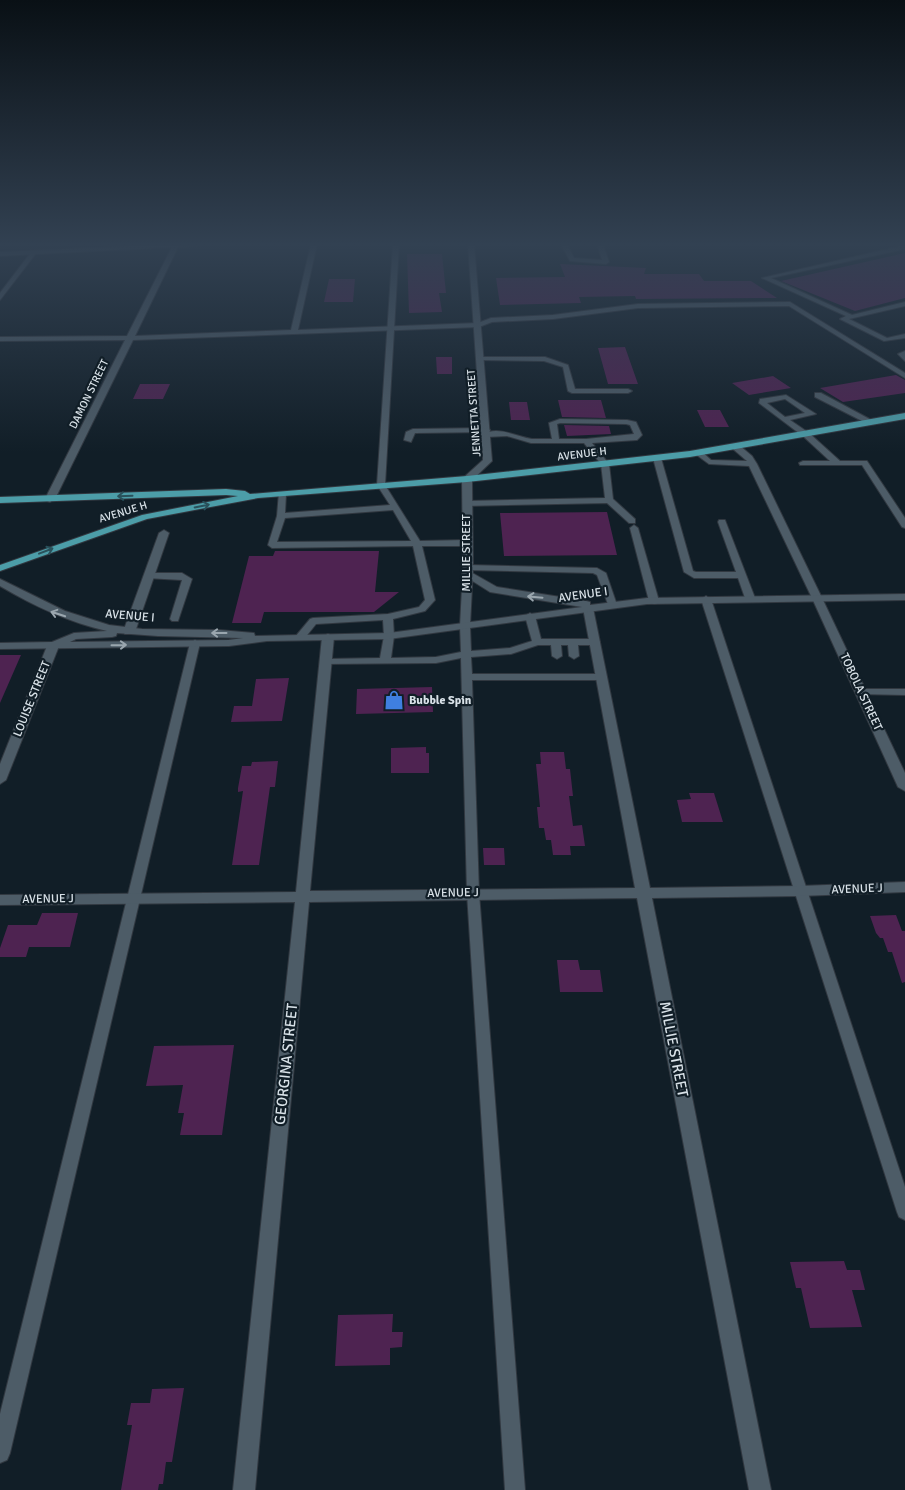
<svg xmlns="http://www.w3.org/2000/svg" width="905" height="1490" viewBox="0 0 905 1490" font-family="Signika,sans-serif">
<rect width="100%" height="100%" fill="#111e27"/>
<path fill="#4e2351" d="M 905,253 L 905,298 L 855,311 L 781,281 Z
M 407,254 L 442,254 L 446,293 L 439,293 L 442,312 L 409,313 Z
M 560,264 L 646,268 L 644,274 L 699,274 L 704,281 L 751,281 L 777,298 L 636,299 L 635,296 L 579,297 L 581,303 L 500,305 L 496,278 L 565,277 Z
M 329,279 L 355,279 L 353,302 L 324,302 Z
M 625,347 L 638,384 L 608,384 L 598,348 Z
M 436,357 L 452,357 L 452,374 L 437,374 Z
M 896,375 L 905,380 L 905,393 L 843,402 L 820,388 Z
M 773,376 L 791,388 L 749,395 L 732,383 Z
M 140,384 L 170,384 L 163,399 L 133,399 Z
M 558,400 L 601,400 L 606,418 L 562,417 Z
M 509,402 L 527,402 L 530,420 L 511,420 Z
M 697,410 L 720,410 L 729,427 L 705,427 Z
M 564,425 L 609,426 L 611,434 L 567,436 Z
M 607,512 L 617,555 L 504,556 L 500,513 Z
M 275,551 L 379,551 L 375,592 L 399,592 L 374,612 L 264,612 L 261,623 L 232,623 L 249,556 L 273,556 Z
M 0,655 L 21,655 L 0,703 Z
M 289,678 L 282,721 L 231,722 L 234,706 L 252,706 L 256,679 Z
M 432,687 L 433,712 L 356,714 L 357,689 Z
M 426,747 L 426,753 L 429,753 L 429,773 L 391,773 L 391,748 Z
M 540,752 L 564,752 L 566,769 L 570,769 L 573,796 L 569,796 L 573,826 L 582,825 L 585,846 L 570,846 L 571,855 L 553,855 L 551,840 L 546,840 L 544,828 L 539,828 L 537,807 L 540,807 L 536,764 L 541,764 Z
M 278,761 L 275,787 L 270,787 L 259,865 L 232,865 L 243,791 L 238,792 L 238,788 L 242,766 L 251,766 L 252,762 Z
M 689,793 L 714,793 L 723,822 L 682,822 L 677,800 L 691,799 Z
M 483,848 L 504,848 L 505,865 L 484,865 Z
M 42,913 L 78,913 L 70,947 L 29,947 L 26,957 L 0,957 L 0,948 L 8,925 L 37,925 Z
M 896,915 L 902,931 L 905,931 L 905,982 L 902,983 L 892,952 L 888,952 L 883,938 L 880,938 L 876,933 L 870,916 Z
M 557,960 L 578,960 L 580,970 L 600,970 L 603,992 L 560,992 Z
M 234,1045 L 222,1135 L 180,1135 L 184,1113 L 178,1113 L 183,1085 L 146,1086 L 154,1046 Z
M 844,1261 L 847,1270 L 860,1270 L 865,1290 L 852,1290 L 862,1327 L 810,1328 L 801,1288 L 796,1288 L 790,1262 Z
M 393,1314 L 392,1332 L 403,1332 L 402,1347 L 390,1348 L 390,1365 L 335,1366 L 338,1315 Z
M 184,1388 L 172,1462 L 166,1462 L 163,1484 L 159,1484 L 158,1490 L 121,1490 L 132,1425 L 127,1425 L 131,1403 L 150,1403 L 152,1389 Z"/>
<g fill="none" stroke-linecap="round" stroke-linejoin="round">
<defs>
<path id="service" d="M 393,244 L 399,244 L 385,485 L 420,541 L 466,540 L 470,543 L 466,546 L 422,546 L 435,600 L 425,611 L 393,619 L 394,636 L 391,658 L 436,657 L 461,652 L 460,626 L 465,623 L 470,626 L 471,651 L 510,648 L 532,641 L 525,616 L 530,613 L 535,616 L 541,639 L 595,639 L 600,642 L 595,645 L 578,645 L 579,656 L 574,659 L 569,656 L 568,645 L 561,645 L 562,656 L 557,659 L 552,656 L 551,645 L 538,645 L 511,654 L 471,657 L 472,674 L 602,674 L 607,677 L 602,680 L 472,680 L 479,893 L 525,1490 L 505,1490 L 467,893 L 461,658 L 436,663 L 322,664 L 321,662 L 322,660 L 326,659 L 380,658 L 384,636 L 383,620 L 316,624 L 304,639 L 300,640 L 295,637 L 310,619 L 313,618 L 388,614 L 419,607 L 425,600 L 413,546 L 272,548 L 268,545 L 277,516 L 279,492 L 285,492 L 286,494 L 285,513 L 390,505 L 377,485 ZM 393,510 L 411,541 L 277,542 L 285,518 Z
M 561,244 L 567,244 L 574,258 L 602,260 L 597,244 L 603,244 L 609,262 L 606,264 L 570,261 Z
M 905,245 L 905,249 L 771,278 L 852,315 L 905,302 L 905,306 L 849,319 L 887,338 L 905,334 L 905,338 L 884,341 L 840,319 L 846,316 L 762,278 Z
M 905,351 L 905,361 L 898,354 Z
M 481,357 L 545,357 L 568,365 L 575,389 L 628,389 L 632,391 L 628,393 L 572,393 L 568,391 L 563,367 L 544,361 L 479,360 L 479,358 Z
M 815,393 L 821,393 L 875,422 L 868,424 L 815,397 Z
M 786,395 L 816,414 L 790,420 L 809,433 L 840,461 L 867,461 L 905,518 L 905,528 L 902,527 L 862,465 L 800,465 L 799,463 L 803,461 L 830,461 L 804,437 L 759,403 L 760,399 ZM 785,399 L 805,413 L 785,417 L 767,403 Z
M 560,419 L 627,420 L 636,422 L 642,435 L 637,440 L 592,443 L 609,464 L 613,499 L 635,519 L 635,523 L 629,523 L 607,503 L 463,506 L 463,502 L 466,501 L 605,498 L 601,464 L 584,443 L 531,443 L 507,436 L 486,437 L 482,435 C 497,425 517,437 532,439 C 538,439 545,439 552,439 L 549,423 ZM 560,423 L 626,424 L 630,425 L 634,434 L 586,439 L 559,439 L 557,424 Z
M 486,428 L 490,430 L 489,432 L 415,433 L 411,442 L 404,440 L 406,432 L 413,429 Z
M 733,445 L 739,445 L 752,456 L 757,464 L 822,598 L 820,600 L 814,600 L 812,598 L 749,466 L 709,464 L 694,453 L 701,451 L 711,460 L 747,461 L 733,449 Z
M 654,456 L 661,458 L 693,571 L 696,572 L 736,572 L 718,522 L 719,520 L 725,520 L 755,598 L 753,600 L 747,600 L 745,598 L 738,578 L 694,578 L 684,572 L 653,458 Z
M 634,525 L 638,528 L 659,601 L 657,603 L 654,604 L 649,601 L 630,528 Z
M 468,565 L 597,568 L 606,573 L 617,605 L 612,608 L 609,607 L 597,575 L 593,573 L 465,570 L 465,566 Z
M 149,573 L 182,573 L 192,579 L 178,621 L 172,621 L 170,619 L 182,580 L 146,578 L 146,574 Z
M 706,596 L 711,599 L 905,1187 L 905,1220 L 899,1217 L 897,1212 L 701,599 Z
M 195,640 L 200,643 L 10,1453 L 7,1460 L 0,1463 L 0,1414 L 190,643 Z
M 861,689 L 905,689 L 905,695 L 857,694 L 856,692 L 857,690 Z"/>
<path id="minor" d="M 311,244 L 317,244 L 298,330 L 478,323 L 491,318 L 553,315 L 638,304 L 790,302 L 905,373 L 905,378 L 789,306 L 638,308 L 553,319 L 492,322 L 479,327 L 133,340 L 55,499 L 50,502 L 47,501 L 45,499 L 125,340 L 0,341 L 0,337 L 127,336 L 172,247 L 175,245 L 178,247 L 135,336 L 291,330 Z
M 32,251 L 37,252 L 0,300 L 0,293 Z
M 164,530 L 169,533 L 135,632 L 133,634 L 125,634 L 123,632 L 159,533 Z
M 817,595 L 822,598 L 905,773 L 905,791 L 898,787 L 812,598 Z
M 588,605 L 593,608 L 650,888 L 800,886 L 905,882 L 905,892 L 800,896 L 652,898 L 771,1490 L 749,1490 L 637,898 L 309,902 L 255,1490 L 233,1490 L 295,902 L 0,905 L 0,895 L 296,892 L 322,637 L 328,634 L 334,637 L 310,891 L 635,888 L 583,608 Z
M 53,643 L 59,646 L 6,780 L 0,784 L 0,764 L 47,646 Z"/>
<path id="tertiary" d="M 177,244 L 231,244 L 0,256 L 0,252 Z
M 468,244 L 474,244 L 492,461 L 472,480 L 473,568 L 470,626 L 465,629 L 460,626 L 463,568 L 462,479 L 483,460 Z"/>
<path id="secondary" d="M 467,570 L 497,587 L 586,601 L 590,602 L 590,605 L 647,598 L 905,594 L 905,600 L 647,604 L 389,639 L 267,641 L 229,646 L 0,649 L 0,643 L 52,642 L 74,633 L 107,631 C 68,622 34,606 0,586 L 0,579 L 65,611 L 109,625 L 142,629 L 219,630 L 254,633 L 255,636 L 389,633 L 582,607 L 490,592 L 463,575 L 462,573 ZM 117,633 L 158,636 L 243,638 L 229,640 L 70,642 L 76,639 L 112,637 L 116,636 Z"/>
<path id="primary" d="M 905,413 L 905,419 L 690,457 L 467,482 L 258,498 L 147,519 L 0,571 L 0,565 L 142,515 L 238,496 L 226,495 L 0,503 L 0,497 L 226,489 L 245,491 L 250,494 L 467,476 L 690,451 Z"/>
</defs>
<use href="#service" stroke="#313840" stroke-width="2"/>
<use href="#minor" stroke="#313840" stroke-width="2"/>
<use href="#tertiary" stroke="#313840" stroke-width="2"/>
<use href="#secondary" stroke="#313840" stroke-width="2"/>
<use href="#primary" stroke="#313840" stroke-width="2"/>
<use href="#service" fill="#4d5c67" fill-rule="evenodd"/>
<use href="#minor" fill="#4d5c67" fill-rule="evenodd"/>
<use href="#tertiary" fill="#4d5c67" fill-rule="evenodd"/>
<use href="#secondary" fill="#4d5c67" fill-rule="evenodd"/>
<use href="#primary" fill="#4c9da8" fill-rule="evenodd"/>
</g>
<defs><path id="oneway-shaft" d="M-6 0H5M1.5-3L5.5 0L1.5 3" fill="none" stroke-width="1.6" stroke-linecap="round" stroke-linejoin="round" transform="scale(1.25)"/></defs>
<g stroke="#29515b">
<use href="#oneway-shaft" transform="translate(125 496) rotate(178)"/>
<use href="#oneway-shaft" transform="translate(202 506) rotate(-11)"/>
<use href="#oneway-shaft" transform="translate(46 551) rotate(-21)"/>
</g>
<g stroke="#9aa6ae">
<use href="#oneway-shaft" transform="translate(535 597) rotate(-175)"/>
<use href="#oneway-shaft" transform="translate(58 614) rotate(-162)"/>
<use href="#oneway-shaft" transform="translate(219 633) rotate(-180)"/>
<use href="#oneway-shaft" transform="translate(119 645) rotate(-1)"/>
</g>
<linearGradient id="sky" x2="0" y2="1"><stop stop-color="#091015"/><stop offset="0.54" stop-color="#324152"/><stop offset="1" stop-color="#324152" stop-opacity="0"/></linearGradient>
<rect width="905" height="453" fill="url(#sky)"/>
<defs>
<symbol id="shop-bare" viewBox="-9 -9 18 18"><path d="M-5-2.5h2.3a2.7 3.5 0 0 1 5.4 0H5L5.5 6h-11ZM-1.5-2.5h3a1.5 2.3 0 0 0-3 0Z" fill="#3f7fe0" stroke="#111e27" stroke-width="2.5" paint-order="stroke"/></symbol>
</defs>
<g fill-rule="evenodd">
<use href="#shop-bare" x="380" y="686" width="28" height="28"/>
</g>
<g text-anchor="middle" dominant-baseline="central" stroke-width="4.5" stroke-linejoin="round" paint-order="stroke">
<g font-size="11" fill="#d9e2e8" stroke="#111e27">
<text transform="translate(89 394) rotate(-64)">DAMON STREET</text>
<text transform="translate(474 413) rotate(-94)">JENNETTA STREET</text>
<text transform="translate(582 454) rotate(-7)">AVENUE H</text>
<text transform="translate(123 512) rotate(-17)">AVENUE H</text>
</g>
<g font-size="12" fill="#d9e2e8" stroke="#111e27">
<text transform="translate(466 553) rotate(-90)">MILLIE STREET</text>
<text transform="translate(583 595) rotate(-8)">AVENUE I</text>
<text transform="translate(130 616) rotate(5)">AVENUE I</text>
<text transform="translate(861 692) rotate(65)">TOBOLA STREET</text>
<text transform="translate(32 699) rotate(-68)">LOUISE STREET</text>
<text transform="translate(857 889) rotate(-2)">AVENUE J</text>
<text transform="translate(453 893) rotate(-1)">AVENUE J</text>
<text transform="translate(48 899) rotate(-1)">AVENUE J</text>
</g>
<g font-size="12" font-weight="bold" fill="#d9e2e8" stroke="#111e27" text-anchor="start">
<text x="409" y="700">Bubble Spin</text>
</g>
<g font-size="15" fill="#d9e2e8" stroke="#111e27">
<text transform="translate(674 1049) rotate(79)">MILLIE STREET</text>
<text transform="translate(286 1064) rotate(-84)">GEORGINA STREET</text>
</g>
</g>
</svg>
